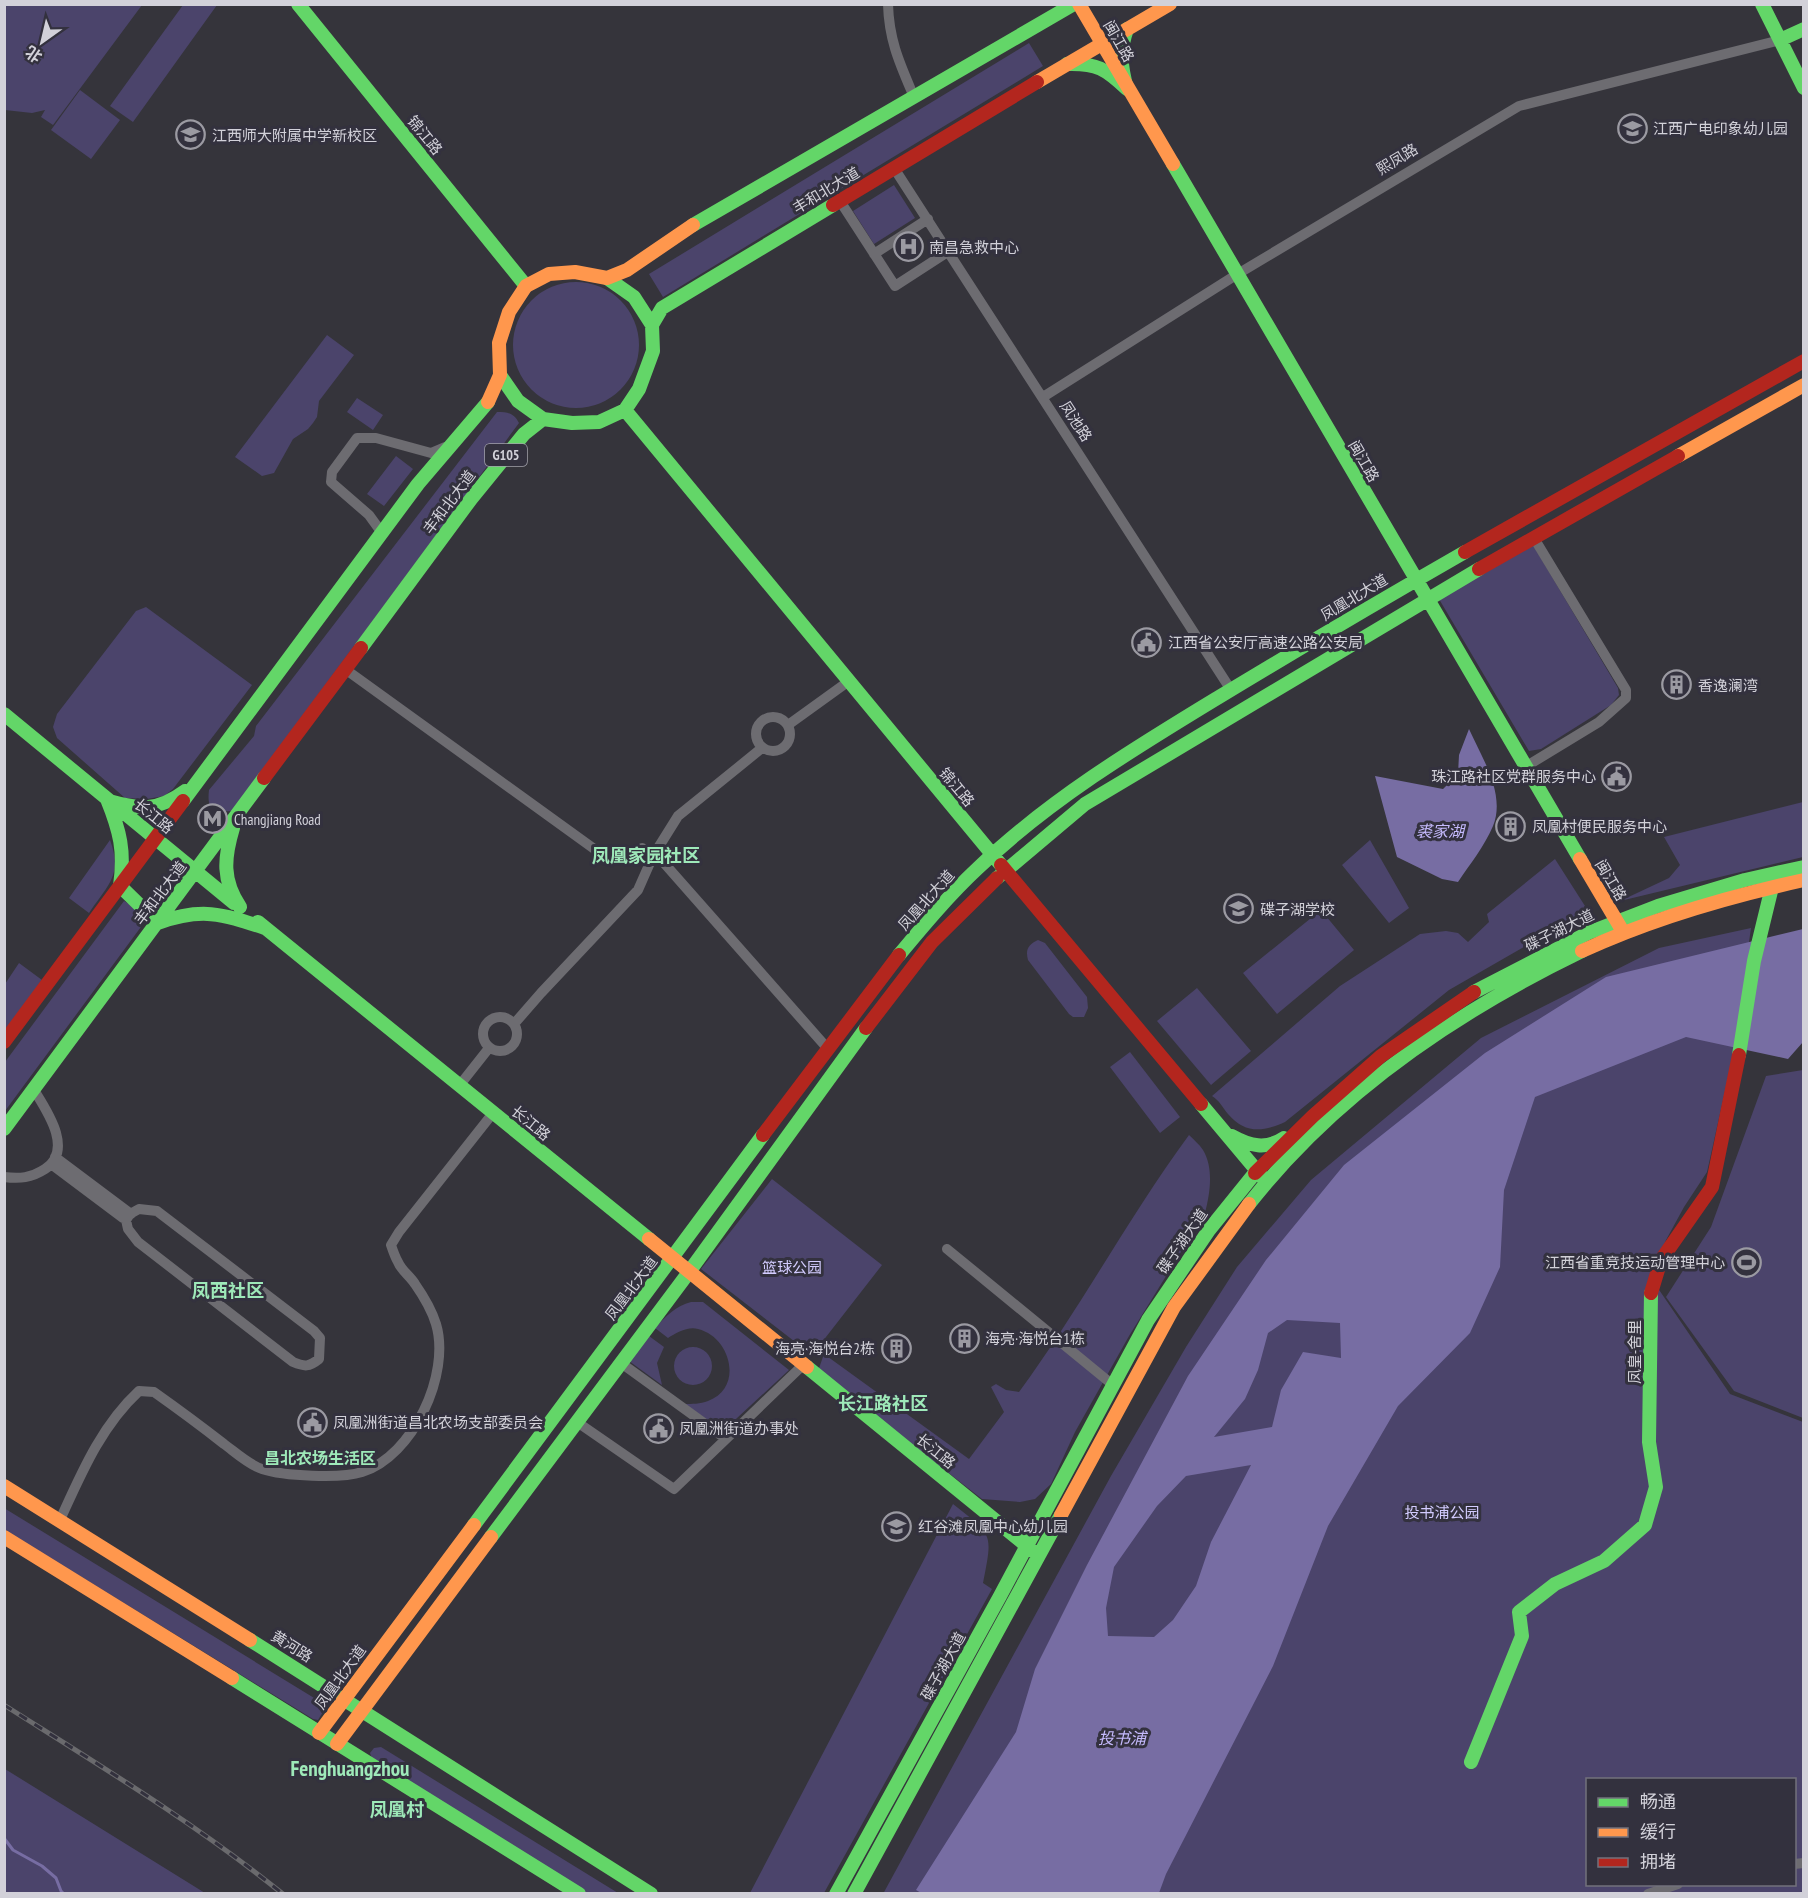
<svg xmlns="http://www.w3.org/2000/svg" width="1808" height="1898" viewBox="0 0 1808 1898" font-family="'PT Sans Narrow','Noto Sans SC',sans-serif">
<rect width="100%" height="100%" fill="#35343b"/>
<path fill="#4b446b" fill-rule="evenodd" d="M 4,5 L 5,4 L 142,5 L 53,125 L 41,117 L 45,110 L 32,113 L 5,110 Z
M 183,5 L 217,5 L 133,122 L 110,106 Z
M 1029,43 L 1043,66 L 663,297 L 649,274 Z
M 80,90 L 120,120 L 91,159 L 51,130 Z
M 894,185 L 915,218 L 874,244 L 853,211 Z
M513 345a63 63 0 1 1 126 0a63 63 0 1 1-126 0Z
M 327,335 L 354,355 L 319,401 L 317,417 L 313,423 L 308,429 L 293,439 L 274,473 L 262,476 L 235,457 Z
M 357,398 L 383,415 L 373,430 L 347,412 Z
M 497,412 C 508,412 514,413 519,423 L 232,811 L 215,812 C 208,806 208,799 209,790 L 254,736 L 256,726 Z
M 396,456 L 413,469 L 384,506 L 367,494 Z
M 1533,545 L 1618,688 L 1619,695 L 1611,705 L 1541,749 L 1529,751 L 1439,599 Z
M 146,607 L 252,685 L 173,789 L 164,796 L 147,799 L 125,798 L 57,738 L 53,727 L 57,714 L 136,611 Z
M 1803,802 L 1803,857 L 1620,901 L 1669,878 L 1680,865 L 1664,837 Z
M 110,840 C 123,875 108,885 89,913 L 69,898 Z
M 1370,840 L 1409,908 L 1389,923 L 1342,865 Z
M 1555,859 L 1585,906 L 1582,916 L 1573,923 L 1541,937 L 1449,990 L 1285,1122 C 1263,1132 1245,1134 1228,1114 C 1223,1108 1219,1100 1212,1096 L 1340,986 L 1420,934 L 1446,931 L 1458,933 L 1468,942 L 1489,922 L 1487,914 Z
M 124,901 L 149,916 L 5,1111 L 5,1062 Z
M 1321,910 L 1354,950 L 1277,1014 L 1243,973 Z
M 1751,928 L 1732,1060 L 1707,1172 L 1684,1207 L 1666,1240 L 1651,1278 L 1730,1394 L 1803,1422 L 1803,1893 L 883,1894 L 1111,1476 L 1186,1347 L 1237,1267 L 1311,1180 L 1481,1038 L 1659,948 ZM 1588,1780 L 1794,1780 L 1794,1884 L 1588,1884 Z
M 1038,940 L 1045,943 L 1087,997 L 1088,1008 L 1084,1017 L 1073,1017 L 1069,1014 L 1028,960 C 1025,949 1029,944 1038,940 Z
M 19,963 L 42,980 L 5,1031 L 5,984 Z
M 1197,988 L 1251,1051 L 1211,1085 L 1157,1021 Z
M 1130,1052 L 1180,1117 L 1160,1133 L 1110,1067 Z
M 1803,1070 L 1804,1070 L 1803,1418 L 1734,1391 L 1666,1297 L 1711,1227 L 1766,1076 Z
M 1189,1135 C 1194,1140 1199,1144 1203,1150 C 1214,1168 1210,1194 1205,1213 L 1129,1336 L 1075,1432 L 1051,1484 L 1035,1499 L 1020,1502 L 982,1499 L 818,1371 L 824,1354 L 969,1459 L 1004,1412 L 991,1387 L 996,1384 L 1006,1390 L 1019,1392 C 1080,1309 1128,1218 1189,1135 Z
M 772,1179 L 882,1265 L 812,1355 L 701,1269 Z
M 691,1302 L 703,1302 L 789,1370 L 723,1431 L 685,1404 C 692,1404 700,1404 708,1401 C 744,1388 731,1337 698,1329 C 688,1326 676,1333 668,1338 L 655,1328 C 666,1316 676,1306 691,1302 Z
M 649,1336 L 664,1347 L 657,1363 L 662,1385 L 629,1361 Z
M674 1366a19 19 0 1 1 38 0a19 19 0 1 1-38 0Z
M 953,1504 C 993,1536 993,1532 983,1583 L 992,1589 L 824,1893 L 750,1893 Z
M 4,1508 L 324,1704 L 326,1707 L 318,1720 L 313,1719 L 5,1530 Z
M 381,1747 L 618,1893 L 587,1893 L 373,1761 L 370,1753 L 374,1748 Z
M 5,1769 L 205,1893 L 5,1893 Z"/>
<path fill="#776da3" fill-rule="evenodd" d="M 1469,729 C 1482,758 1506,794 1493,826 C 1484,847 1470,864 1458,882 L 1442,879 L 1397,857 L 1375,776 L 1443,789 L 1458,774 L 1459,755 Z
M 1803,929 L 1803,1042 L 1788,1059 L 1686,1037 L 1535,1097 L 1504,1190 L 1500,1267 L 1470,1333 L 1398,1406 L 1328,1526 L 1273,1666 L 1166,1874 L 1159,1893 L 923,1894 L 916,1890 L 1016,1732 L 1035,1669 L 1087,1565 L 1188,1376 L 1266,1260 L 1344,1165 L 1485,1053 L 1606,977 ZM 1287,1320 L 1340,1323 L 1341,1358 L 1303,1352 L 1281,1390 L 1272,1427 L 1214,1437 L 1245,1399 L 1258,1370 L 1268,1333 ZM 1251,1465 L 1211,1542 L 1196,1586 L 1173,1620 L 1154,1637 L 1108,1636 L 1106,1608 L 1114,1567 L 1157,1506 L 1186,1476 Z"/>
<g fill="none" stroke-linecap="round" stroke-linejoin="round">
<path stroke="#776da3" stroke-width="3" d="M 4,1838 L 13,1850 L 42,1866 L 56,1878 L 61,1891 L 64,1894"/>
<path stroke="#6d6c71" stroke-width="10" d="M 888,4 C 889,41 900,64 914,97
M 894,168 L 1231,690
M 840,201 L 895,286 L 949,251
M 874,254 L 928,219
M 1043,397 L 1236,275 L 1519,106 L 1780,40
M 382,533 L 369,515 L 331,482 L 332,472 L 357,438 L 376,438 L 431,453 L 445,447
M 345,669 L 604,856 L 617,859 L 642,848 L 664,863 L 828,1049
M756 734a17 17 0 1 1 34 0a17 17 0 1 1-34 0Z
M 788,725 L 849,681
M 1525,767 L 1599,722 L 1626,698 L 1626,690 L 1534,538
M483 1034a17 17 0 1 1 34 0a17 17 0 1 1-34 0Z
M 514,1024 L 541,993 L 638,890 L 653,856 L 678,816 L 762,748
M 459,1086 L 489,1048
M 55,1157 L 131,1214
M 51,1164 L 123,1218
M 4,1177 C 20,1179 31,1178 45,1169 C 74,1150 47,1111 34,1090
M 139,1209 L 157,1211 L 314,1331 L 320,1338 L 319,1359 C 309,1367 305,1367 293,1362 L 138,1242 L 128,1229 L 126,1220 L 130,1214 Z
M 947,1249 L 1113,1385
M 621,1363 L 726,1439
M 577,1422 L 674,1489 L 803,1365
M 60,1520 C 81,1474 101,1426 139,1391 L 154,1392 C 178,1409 201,1426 224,1444 C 235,1452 249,1465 262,1469 C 283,1476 341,1479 362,1472 C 413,1456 451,1374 436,1324 C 432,1311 422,1294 415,1284 C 410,1276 401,1270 398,1262 C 395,1257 393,1251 391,1245 L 399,1232 L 493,1113
M 1794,1864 L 1804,1863
M 1648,1894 L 1678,1884"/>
<path stroke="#63d668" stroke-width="14" d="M 298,4 L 526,286
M 1762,4 L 1804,88
M 1127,29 C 1119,51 1121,67 1127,89
M 1780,40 L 1804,29
M 1067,64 C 1097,63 1106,69 1127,89
M 1173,164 L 1580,859
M 693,225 L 1074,4
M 607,278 L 634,297 L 652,325
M 500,375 L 518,401 L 543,419
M 625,410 L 1001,865
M 361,648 L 471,499 L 524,434 L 543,419 L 572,423 L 599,422 L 625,410 L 639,389 L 653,351 L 652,325 L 662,308 L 833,205
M 4,714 L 234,903
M 107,799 C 120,831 125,851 120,886 L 158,923 C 202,907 222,914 265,928
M 109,801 C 140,810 158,811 185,791
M 183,801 L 418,484 L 488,402
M 233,828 C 224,858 222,880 240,907
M 997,878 L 1085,804 L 1479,569
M 258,922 L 649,1239
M 899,955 C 924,925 949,895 978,868 C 1049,800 1135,748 1219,697 C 1300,648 1383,599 1465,552
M 1474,992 L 1588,933 L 1658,906 L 1745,880 L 1804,867
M 1739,1055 L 1754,961 L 1772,887
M 1201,1104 L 1263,1178
M 4,1129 L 264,778
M 1232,1136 C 1250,1146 1266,1150 1284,1138
M 1249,1204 C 1336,1093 1456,1012 1582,951
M 807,1367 L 1033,1551
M 474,1525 L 763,1135
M 491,1537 L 689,1272 L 866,1028
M 250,1640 L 651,1894
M 232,1678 L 579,1894
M 1471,1762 L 1522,1636 L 1519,1612 L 1555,1584 L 1604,1561 L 1645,1525 L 1656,1487 L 1649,1442 L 1651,1293
M 836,1894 L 1000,1596 L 1148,1320 L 1209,1230 L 1255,1173
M 854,1894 L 1061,1515"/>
<path stroke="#ff974d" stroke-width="14" d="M 1079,4 L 1173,164
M 1037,82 L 1170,4
M 488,402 L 500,375 L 499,343 L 509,312 L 526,286 L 549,274 L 575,272 L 607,278 L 627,270 L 693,225
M 1678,456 L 1804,385
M 1580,859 L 1622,930
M 1582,951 C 1653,918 1727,897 1804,880
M 649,1239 L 807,1367
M 4,1486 L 250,1640
M 1061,1515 L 1174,1307 L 1249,1204
M 4,1537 L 232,1678
M 319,1733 L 474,1525
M 337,1744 L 491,1537"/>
<path stroke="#b3261e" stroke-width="14" d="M 833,205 L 1037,82
M 1465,552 L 1804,361
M 1479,569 L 1678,456
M 264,778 L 361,648
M 1001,865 L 1201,1104
M 866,1028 L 932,942 L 997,878
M 4,1042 L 183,801
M 763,1135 L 899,955
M 1255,1173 L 1313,1116 L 1381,1056 L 1474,992
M 1651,1293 L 1661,1260 L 1712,1187 L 1739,1055"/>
<defs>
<path id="rail" d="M 4,1705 C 99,1765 195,1823 283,1894"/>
</defs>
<use href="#rail" stroke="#6a6a6d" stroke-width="5"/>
<use href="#rail" stroke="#33313e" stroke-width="3" stroke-dasharray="9" stroke-linecap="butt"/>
</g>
<defs>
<symbol id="school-ring" viewBox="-11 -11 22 22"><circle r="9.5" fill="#33313e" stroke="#9b9aa2" stroke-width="1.5"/><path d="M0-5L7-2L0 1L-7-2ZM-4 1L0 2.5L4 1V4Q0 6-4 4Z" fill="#9b9aa2"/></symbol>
<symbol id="hospital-ring" viewBox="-11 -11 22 22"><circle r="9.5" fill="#33313e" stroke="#9b9aa2" stroke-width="1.5"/><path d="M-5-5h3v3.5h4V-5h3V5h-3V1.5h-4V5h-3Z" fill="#9b9aa2"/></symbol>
<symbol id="civic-ring" viewBox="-11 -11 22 22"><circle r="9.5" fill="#33313e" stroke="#9b9aa2" stroke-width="1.5"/><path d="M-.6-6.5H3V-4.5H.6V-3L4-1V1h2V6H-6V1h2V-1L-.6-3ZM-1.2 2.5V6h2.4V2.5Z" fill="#9b9aa2"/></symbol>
<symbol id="building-ring" viewBox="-11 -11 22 22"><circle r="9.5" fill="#33313e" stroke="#9b9aa2" stroke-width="1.5"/><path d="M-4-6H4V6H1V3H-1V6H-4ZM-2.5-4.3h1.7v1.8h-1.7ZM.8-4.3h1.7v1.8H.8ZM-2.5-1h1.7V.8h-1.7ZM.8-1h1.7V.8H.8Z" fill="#9b9aa2"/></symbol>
<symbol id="metro-ring" viewBox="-11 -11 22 22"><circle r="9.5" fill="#33313e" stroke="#9b9aa2" stroke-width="1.5"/><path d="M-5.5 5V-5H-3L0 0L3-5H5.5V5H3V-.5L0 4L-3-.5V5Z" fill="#9b9aa2"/></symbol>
<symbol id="stadium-ring" viewBox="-11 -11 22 22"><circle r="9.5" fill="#33313e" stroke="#9b9aa2" stroke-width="1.5"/><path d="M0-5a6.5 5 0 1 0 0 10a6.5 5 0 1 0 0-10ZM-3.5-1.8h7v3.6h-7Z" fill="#9b9aa2"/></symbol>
</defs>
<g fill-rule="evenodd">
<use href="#school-ring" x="1616" y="112" width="33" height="33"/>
<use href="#school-ring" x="174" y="118" width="33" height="33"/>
<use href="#hospital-ring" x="892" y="230" width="33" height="33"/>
<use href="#civic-ring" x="1130" y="626" width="33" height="33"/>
<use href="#building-ring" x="1660" y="668" width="33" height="33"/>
<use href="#civic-ring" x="1600" y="760" width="33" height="33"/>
<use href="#metro-ring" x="196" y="802" width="33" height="33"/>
<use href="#building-ring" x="1494" y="810" width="33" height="33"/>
<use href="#school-ring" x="1222" y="892" width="33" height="33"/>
<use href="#stadium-ring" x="1730" y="1246" width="33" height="33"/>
<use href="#building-ring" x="948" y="1322" width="33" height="33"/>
<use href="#building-ring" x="880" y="1332" width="33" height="33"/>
<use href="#civic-ring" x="296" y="1406" width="33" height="33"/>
<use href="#civic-ring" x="642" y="1412" width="33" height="33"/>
<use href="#school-ring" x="880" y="1510" width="33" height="33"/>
</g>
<g text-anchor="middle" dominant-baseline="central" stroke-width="6" stroke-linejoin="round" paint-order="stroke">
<rect fill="#33313e" stroke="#a2a1aa" stroke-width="1.5" x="485" y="444" width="42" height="22" rx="4.5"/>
<g font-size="14" font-weight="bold" fill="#d2d1d9">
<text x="506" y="455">G105</text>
</g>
<g font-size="15" fill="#d2d1d9" stroke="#33313e">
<text transform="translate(1119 41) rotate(60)">闽江路</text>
<text transform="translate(425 135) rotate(51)">锦江路</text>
<text transform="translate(1397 159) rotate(-31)">熙凤路</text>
<text transform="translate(826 190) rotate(-31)">丰和北大道</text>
<text transform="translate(1076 421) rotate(57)">凤池路</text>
<text transform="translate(1364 461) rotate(60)">闽江路</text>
<text transform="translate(449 502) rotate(-53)">丰和北大道</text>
<text transform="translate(1354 597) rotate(-31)">凤凰北大道</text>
<text transform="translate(957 787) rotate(50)">锦江路</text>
<text transform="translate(154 816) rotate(39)">长江路</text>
<text transform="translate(1611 880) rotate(59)">闽江路</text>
<text transform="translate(160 893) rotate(-53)">丰和北大道</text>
<text transform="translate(926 900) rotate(-48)">凤凰北大道</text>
<text transform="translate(1559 930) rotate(-26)">碟子湖大道</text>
<text transform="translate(531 1123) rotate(39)">长江路</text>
<text transform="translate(1182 1241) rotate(-55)">碟子湖大道</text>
<text transform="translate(631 1288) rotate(-53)">凤凰北大道</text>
<text transform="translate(1634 1352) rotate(-90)">凤皇-舍里</text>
<text transform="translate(936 1451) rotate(39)">长江路</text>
<text transform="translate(292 1646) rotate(32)">黄河路</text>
<text transform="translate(943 1666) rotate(-61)">碟子湖大道</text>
<text transform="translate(340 1677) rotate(-54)">凤凰北大道</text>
</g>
<g font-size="15" fill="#d2d1d9" stroke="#33313e" text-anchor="start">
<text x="1653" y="128">江西广电印象幼儿园</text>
<text x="212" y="135">江西师大附属中学新校区</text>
<text x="929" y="247">南昌急救中心</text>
<text x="1168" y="642">江西省公安厅高速公路公安局</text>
<text x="1698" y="685">香逸澜湾</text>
<text x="1596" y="776" text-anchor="end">珠江路社区党群服务中心</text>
<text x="234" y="819">Changjiang Road</text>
<text x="1532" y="826">凤凰村便民服务中心</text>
<text x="1260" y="909">碟子湖学校</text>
<text x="1725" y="1262" text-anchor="end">江西省重竞技运动管理中心</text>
<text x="985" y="1338">海亮·海悦台1栋</text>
<text x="875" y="1348" text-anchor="end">海亮·海悦台2栋</text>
<text x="333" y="1422">凤凰洲街道昌北农场支部委员会</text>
<text x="679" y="1428">凤凰洲街道办事处</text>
<text x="918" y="1526">红谷滩凤凰中心幼儿园</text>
</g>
<g font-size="15" fill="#d3ccff" stroke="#33313e">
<text x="792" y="1267">篮球公园</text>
<text x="1442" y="1512">投书浦公园</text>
</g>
<g font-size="16" font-style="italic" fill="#c5bafd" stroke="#33313e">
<text x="1440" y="831">裘家湖</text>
<text x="1122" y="1738">投书浦</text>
</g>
<g font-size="16" font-weight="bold" fill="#9ee9b9" stroke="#33313e">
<text x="320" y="1458">昌北农场生活区</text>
</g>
<g font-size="18" font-weight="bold" fill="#9ee9b9" stroke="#33313e">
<text x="646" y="855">凤凰家园社区</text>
<text x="228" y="1290">凤西社区</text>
<text x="883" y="1403">长江路社区</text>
<text x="397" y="1809">凤凰村</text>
</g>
<g font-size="21" font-weight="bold" fill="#9ee9b9" stroke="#33313e">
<text x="350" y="1768">Fenghuangzhou</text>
</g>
</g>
<rect width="1808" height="1898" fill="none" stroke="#d2d1d9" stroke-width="12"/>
<rect x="1586" y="1778" width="210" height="108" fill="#33313e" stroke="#73717c" stroke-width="1.5"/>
<rect x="1598" y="1798" width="30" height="9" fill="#63d668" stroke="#73717c" stroke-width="1.5"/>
<text x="1640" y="1808" font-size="18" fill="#d2d1d9">畅通</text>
<rect x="1598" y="1828" width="30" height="9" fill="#ff974d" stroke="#73717c" stroke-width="1.5"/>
<text x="1640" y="1838" font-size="18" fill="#d2d1d9">缓行</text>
<rect x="1598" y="1858" width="30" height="9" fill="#b3261e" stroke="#73717c" stroke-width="1.5"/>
<text x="1640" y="1868" font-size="18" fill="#d2d1d9">拥堵</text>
<g transform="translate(42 42) rotate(214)" stroke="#33313e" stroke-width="4.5" paint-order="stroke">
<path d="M0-4.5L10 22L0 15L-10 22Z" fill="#d2d1d9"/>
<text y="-9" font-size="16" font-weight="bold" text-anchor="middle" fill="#d2d1d9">北</text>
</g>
</svg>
